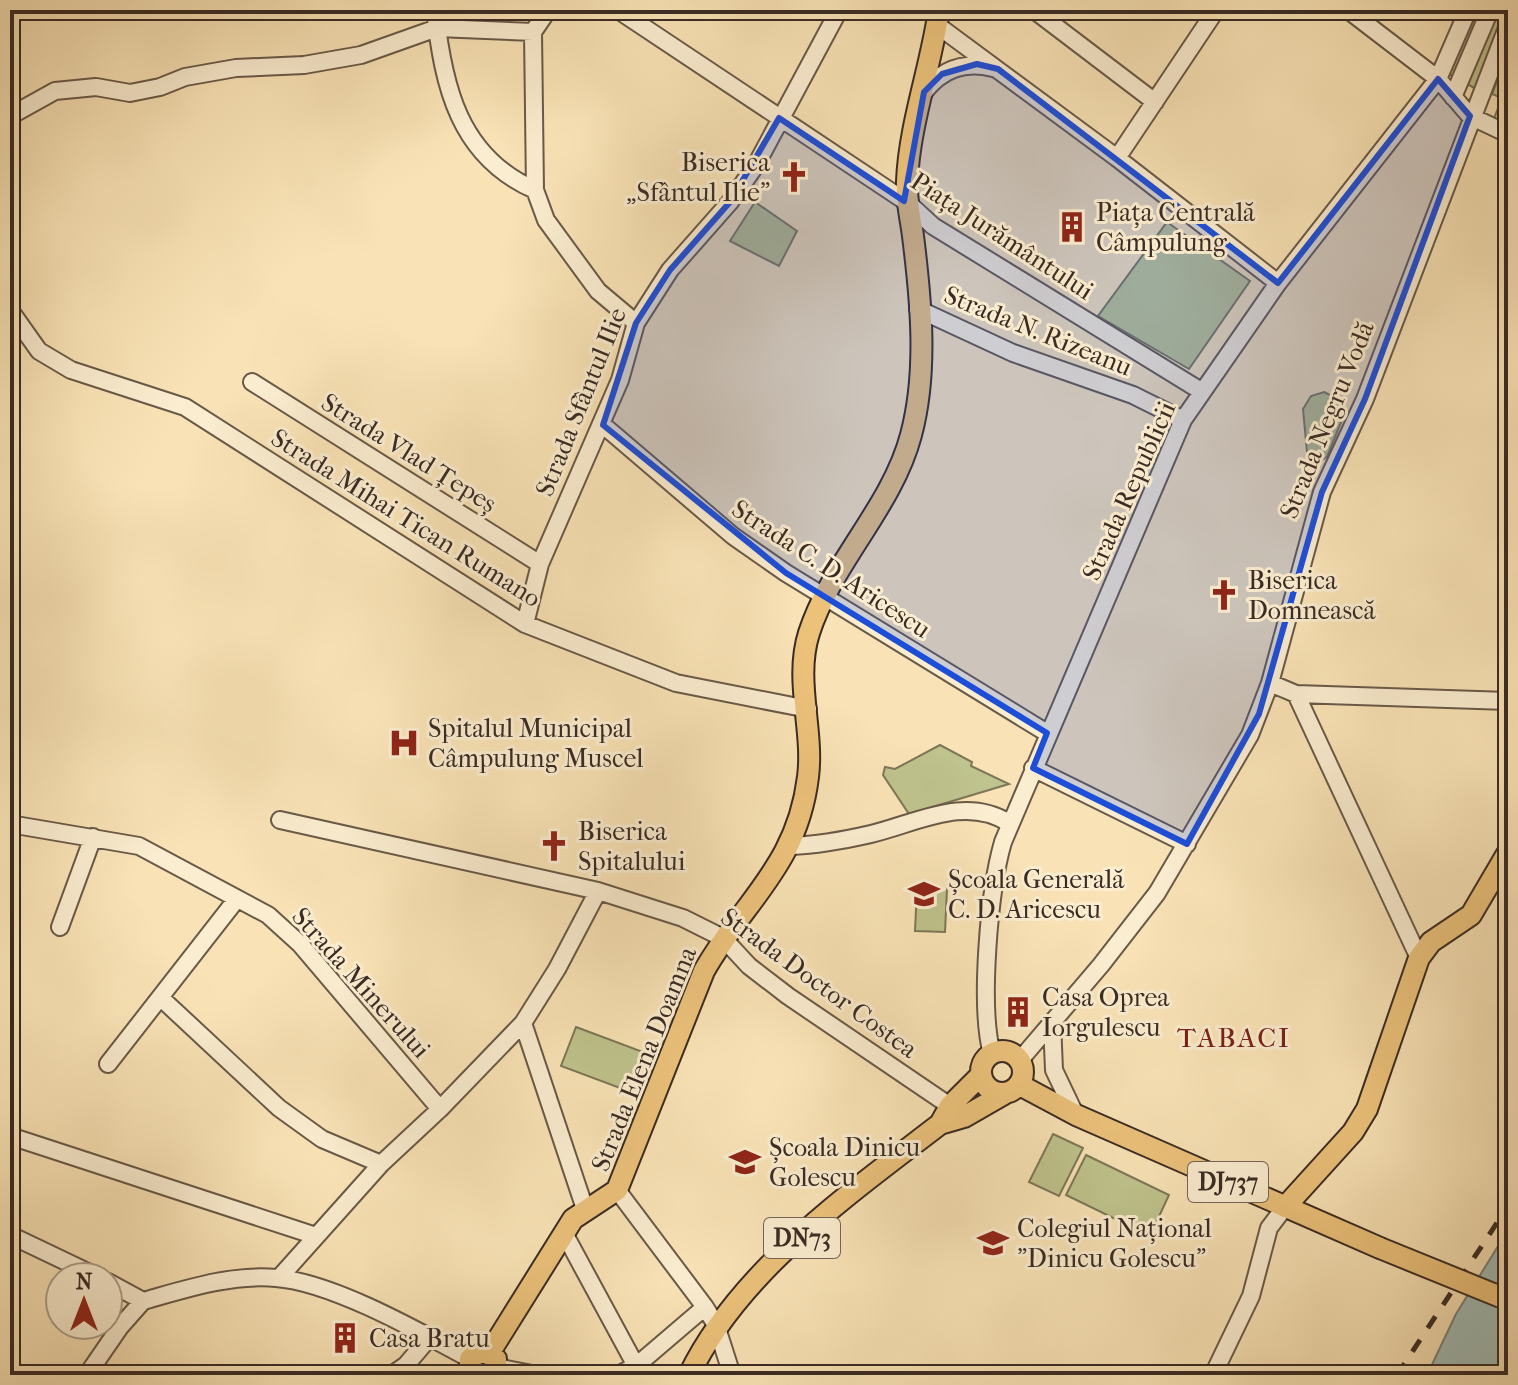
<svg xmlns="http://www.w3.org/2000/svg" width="1518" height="1385" viewBox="0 0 1518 1385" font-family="'IM FELL French Canon',serif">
<rect width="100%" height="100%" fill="#f9e3b6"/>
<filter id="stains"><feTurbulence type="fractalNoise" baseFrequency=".0025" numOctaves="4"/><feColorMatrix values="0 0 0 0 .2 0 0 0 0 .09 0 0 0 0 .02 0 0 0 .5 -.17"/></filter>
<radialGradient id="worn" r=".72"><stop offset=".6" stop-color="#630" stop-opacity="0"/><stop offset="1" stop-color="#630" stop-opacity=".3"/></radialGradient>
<path fill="#bfc38d" stroke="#7c7758" stroke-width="2" d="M 1471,10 L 1508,10 L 1478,90 L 1443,71 Z
M 1508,54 L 1508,127 L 1493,121 L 1502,98 L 1492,94 Z
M 755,202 L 797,231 L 779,266 L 730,241 Z
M 1167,222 L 1250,281 L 1189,369 L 1098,316 Z
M 1324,392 L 1340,400 L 1344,415 L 1327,457 L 1321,460 L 1307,452 L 1303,409 L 1311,396 Z
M 940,745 L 972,762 L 971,766 L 1009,784 L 909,814 L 883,775 L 885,767 L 895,769 Z
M 917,888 L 947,889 L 945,932 L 915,931 Z
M 576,1027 L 643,1052 L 628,1091 L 561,1066 Z
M 1053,1134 L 1083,1148 L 1059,1196 L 1029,1182 Z
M 1086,1155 L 1169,1195 L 1150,1236 L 1066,1195 Z"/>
<path fill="#a1bcb7" stroke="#77827c" stroke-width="2" d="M 1508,1230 L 1508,1375 L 1427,1375 L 1456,1314 Z"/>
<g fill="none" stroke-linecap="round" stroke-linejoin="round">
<defs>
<path id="minor" d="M 435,10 C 443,86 459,157 535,190
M 548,10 L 533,32 L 535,190 L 546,220 L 598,291 L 636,323
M 618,10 L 908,203 L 933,226 L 1201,391
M 1034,10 L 1155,102
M 1348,10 L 1438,79 L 1470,116 L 1508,134
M 937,25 L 1117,158 L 1278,283
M 924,92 C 942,69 964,61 993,68
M 1453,97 L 1490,10
M 10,116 L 55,91 L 96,87 L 130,93 L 160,87 L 185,77 L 236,68 L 304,65 L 361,55 L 437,28 L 533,32
M 1117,158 L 1216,10
M 918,309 L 1013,353 L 1133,395 L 1183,420
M 10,310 L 39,351 L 71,370 L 185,407 L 525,624 L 676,683 L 808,709
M 252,382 L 540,564
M 603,425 L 733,536 L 786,573 L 1047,733
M 525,624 L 540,564 L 620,380 L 636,323 L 670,270 L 730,202 L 756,165 L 839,10
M 1270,683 L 1296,694 L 1419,958
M 1296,694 L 1508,701
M 1033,768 L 1187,844
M 280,820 L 598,891 L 683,918 L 723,938 L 749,966 L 788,996 L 950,1106
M 10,824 L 139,846 L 268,915 L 300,944 L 440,1109
M 791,846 C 818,845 845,840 871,834 C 917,823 965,795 1009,823
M 60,927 L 93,837
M 161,998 L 279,1108 L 322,1139 L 381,1164
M 1052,1022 L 1054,1070 L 1075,1114
M 523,1023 L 585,1209
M 992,1054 C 979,1007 989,890 1003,842 L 1183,420 L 1278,283 L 1438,79 L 1468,10
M 1020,1060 L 1101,965 L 1157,893 L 1250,735 L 1270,683 L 1322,492 L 1365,399 L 1508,25
M 108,1064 L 236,900
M 10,1136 L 316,1236
M 617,1190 L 705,1307 L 716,1325 L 732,1375
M 564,1233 L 636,1366
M 10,1235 L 98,1277
M 279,1278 L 381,1164 L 440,1109 L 523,1023 L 557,969 L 598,891
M 108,1282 L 143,1301 C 186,1289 231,1274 276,1278 C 332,1282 420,1332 470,1359
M 496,1367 L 537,1375
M 87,1375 L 120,1327 L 143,1301
M 392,1375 L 406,1365 L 429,1338
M 618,1375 L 636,1366 L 705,1307
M 1213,1375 L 1251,1296 L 1269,1228 L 1285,1207"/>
<path id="major" d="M981 1072a21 21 0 1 1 42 0a21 21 0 1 1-42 0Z
M 1020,1085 L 1076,1115 L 1380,1248
M 940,1124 L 964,1117 L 1004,1094
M 1285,1207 L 1353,1132 L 1367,1109 L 1419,958 L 1431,942 L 1471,915 L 1508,852
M 490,1352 L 573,1219 L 617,1190 L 704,971 C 745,899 797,866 808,777 C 814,730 794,680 809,633 C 832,562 892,507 911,435 C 928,372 921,300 913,236 C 911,219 906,201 907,182 C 909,125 931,67 939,10
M 476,1375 L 470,1369 L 470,1359 L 483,1350 L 496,1359 L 496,1367 L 490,1375
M 689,1375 C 740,1270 849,1194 940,1124 L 950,1106 L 981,1075"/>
</defs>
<use href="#minor" stroke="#695948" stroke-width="20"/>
<use href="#major" stroke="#392b24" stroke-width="24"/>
<use href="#minor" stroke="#fbedd0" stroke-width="16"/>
<use href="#major" stroke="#ecc27b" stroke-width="20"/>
<path stroke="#392b24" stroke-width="5" stroke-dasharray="14 14" stroke-linecap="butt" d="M 1397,1375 L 1508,1206"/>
<defs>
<path id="major-bridge" d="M 1380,1248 L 1508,1300"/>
</defs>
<use href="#major-bridge" stroke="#392b24" stroke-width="24" stroke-linecap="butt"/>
<use href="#major-bridge" stroke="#ecc27b" stroke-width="20"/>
</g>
<path fill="#1d4ed8" fill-opacity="0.2" stroke="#1d4ed8" stroke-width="6" stroke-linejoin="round" d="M 977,64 L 998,69 L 1278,283 L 1438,79 L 1470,116 L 1365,399 L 1322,492 L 1259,714 L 1187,844 L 1033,768 L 1047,733 L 786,573 L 603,425 L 636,323 L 670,270 L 730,202 L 779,118 L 904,201 L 924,92 L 942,74 Z"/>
<defs>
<symbol id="church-bare" viewBox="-9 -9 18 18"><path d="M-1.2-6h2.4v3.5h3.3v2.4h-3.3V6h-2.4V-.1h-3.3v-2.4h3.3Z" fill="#8f2418" stroke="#fbedd0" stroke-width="2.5" paint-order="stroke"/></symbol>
<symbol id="building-bare" viewBox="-9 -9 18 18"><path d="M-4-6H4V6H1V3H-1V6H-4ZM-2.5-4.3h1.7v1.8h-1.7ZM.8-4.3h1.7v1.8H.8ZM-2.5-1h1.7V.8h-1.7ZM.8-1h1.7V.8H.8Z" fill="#8f2418" stroke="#fbedd0" stroke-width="2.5" paint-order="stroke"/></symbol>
<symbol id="hospital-bare" viewBox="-9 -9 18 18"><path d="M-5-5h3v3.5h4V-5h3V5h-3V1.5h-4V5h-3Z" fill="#8f2418" stroke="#fbedd0" stroke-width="2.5" paint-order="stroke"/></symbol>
<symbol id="school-bare" viewBox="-9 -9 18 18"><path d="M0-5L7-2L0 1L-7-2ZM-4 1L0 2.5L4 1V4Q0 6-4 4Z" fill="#8f2418" stroke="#fbedd0" stroke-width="2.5" paint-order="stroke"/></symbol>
</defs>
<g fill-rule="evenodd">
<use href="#church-bare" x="772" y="155" width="44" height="44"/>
<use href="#building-bare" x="1050" y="205" width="44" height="44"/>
<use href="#church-bare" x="1202" y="573" width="44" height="44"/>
<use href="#hospital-bare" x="382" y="721" width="44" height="44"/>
<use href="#church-bare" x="532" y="824" width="44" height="44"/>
<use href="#school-bare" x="902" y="872" width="44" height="44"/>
<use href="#building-bare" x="996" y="990" width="44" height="44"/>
<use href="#school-bare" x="723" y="1140" width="44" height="44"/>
<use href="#school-bare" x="971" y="1221" width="44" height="44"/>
<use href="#building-bare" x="323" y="1316" width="44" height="44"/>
</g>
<g text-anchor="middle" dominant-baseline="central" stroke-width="6" stroke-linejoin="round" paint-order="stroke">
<g fill="#fbedd0" stroke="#736558" stroke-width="2">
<rect x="1188" y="1162" width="80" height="40" rx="6"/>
<rect x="764" y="1218" width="76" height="40" rx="6"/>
</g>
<g font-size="24" font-weight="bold" fill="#392b24">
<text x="1228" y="1182">DJ737</text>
<text x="802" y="1238">DN73</text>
</g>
<g font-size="26" fill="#392b24" stroke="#fbedd0" text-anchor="start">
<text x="770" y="162" text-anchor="end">Biserica<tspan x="770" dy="30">„Sfântul Ilie”</tspan></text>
<text x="1096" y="212">Piața Centrală<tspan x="1096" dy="30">Câmpulung</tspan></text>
<text x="1248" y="580">Biserica<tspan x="1248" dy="30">Domnească</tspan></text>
<text x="428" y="728">Spitalul Municipal<tspan x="428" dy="30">Câmpulung Muscel</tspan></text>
<text x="578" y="831">Biserica<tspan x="578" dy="30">Spitalului</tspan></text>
<text x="948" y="879">Școala Generală<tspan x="948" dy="30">C. D. Aricescu</tspan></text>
<text x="1042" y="997">Casa Oprea<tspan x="1042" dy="30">Iorgulescu</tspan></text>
<text x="769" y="1147">Școala Dinicu<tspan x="769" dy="30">Golescu</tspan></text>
<text x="1017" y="1228">Colegiul Național<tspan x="1017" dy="30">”Dinicu Golescu”</tspan></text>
<text x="369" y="1338">Casa Bratu</text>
</g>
<g font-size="26" fill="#392b24" stroke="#fbedd0">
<text transform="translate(1002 236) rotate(33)">Piața Jurământului</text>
<text transform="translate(1038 331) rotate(22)">Strada N. Rizeanu</text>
<text transform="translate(581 402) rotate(-68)">Strada Sfântul Ilie</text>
<text transform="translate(1327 420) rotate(-68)">Strada Negru Vodă</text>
<text transform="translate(409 453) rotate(32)">Strada Vlad Țepeș</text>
<text transform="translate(1129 491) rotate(-66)">Strada Republicii</text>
<text transform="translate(406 518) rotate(32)">Strada Mihai Tican Rumano</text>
<text transform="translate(831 569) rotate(33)">Strada C. D. Aricescu</text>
<text transform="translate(361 983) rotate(48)">Strada Minerului</text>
<text transform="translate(819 983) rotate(36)">Strada Doctor Costea</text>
<text transform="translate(644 1059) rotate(-68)">Strada Elena Doamna</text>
</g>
<g font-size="28" letter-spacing="2" fill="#7a1f14" stroke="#fbedd0">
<text x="1234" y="1037">TABACI</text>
</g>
</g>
<rect width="1518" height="1385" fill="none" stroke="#f9e3b6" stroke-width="40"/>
<rect x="12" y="12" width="1494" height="1361" fill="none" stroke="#392b24" stroke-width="4"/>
<rect x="20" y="20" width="1478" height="1345" fill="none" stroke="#392b24" stroke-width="2"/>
<g transform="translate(84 1301)"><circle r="38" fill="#fbedd0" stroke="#ad9f8b" stroke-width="2"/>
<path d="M0-6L14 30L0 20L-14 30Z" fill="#8f2418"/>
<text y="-12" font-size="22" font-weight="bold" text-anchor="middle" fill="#392b24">N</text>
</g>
<rect width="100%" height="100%" filter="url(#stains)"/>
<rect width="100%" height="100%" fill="url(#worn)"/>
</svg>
